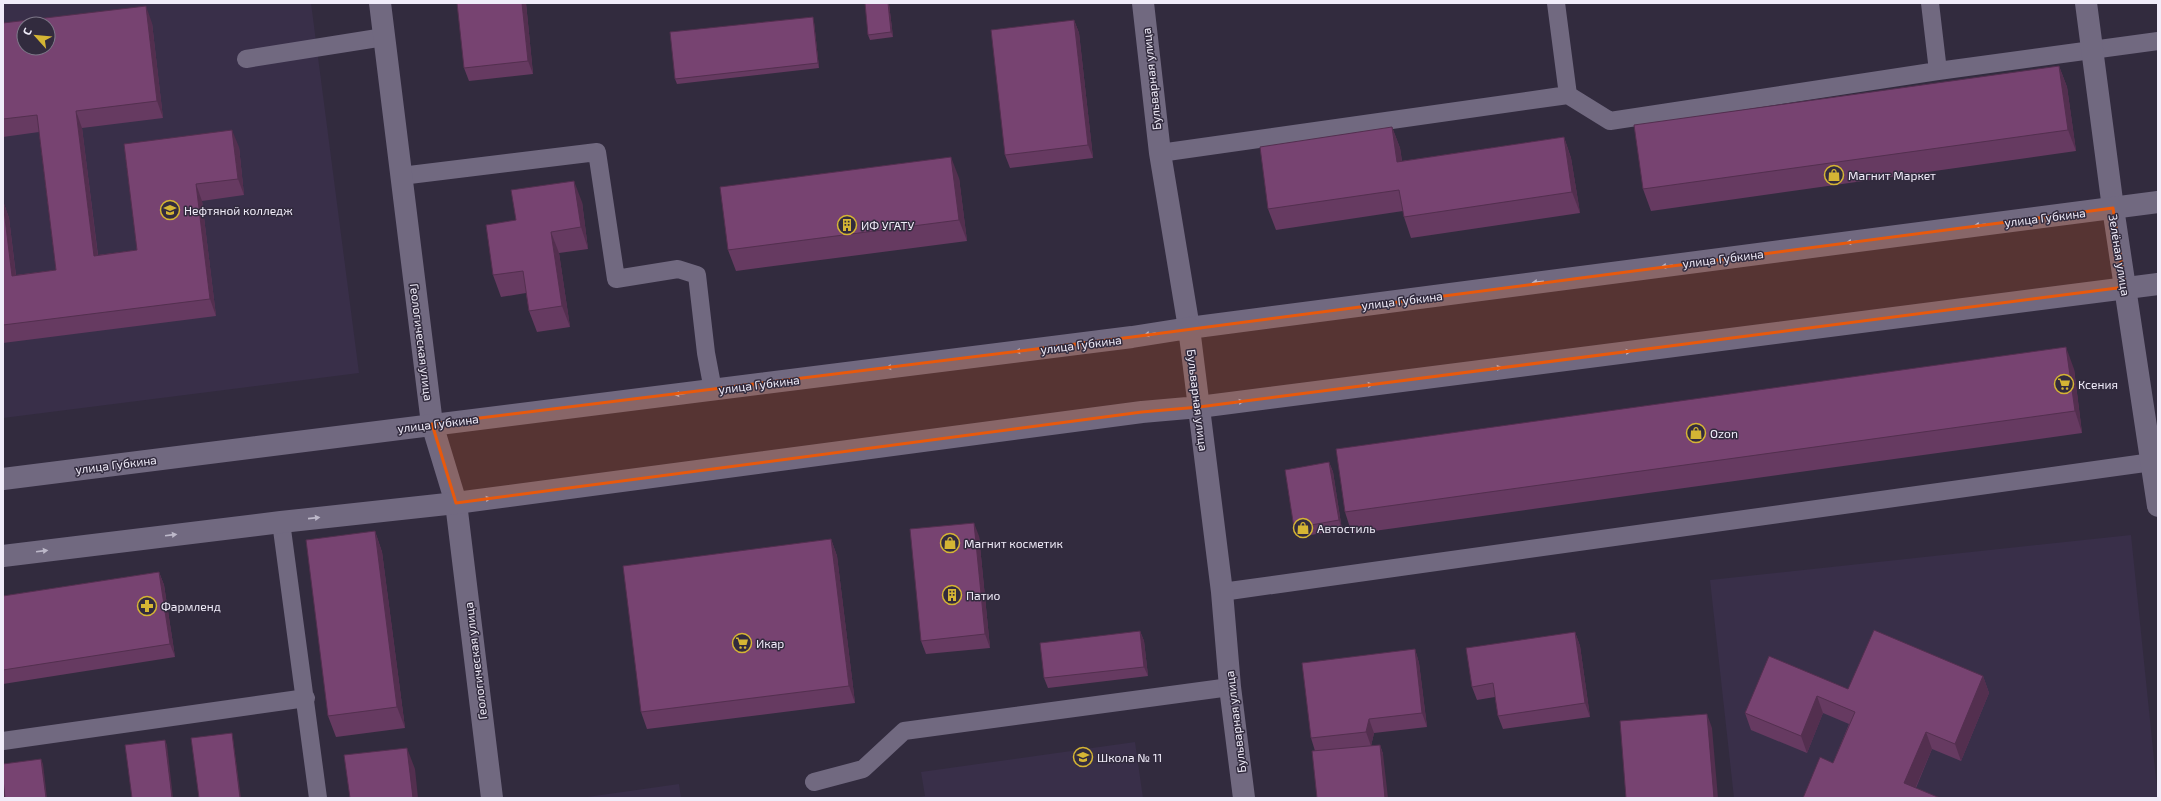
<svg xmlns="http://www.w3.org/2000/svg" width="2161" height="801" viewBox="0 0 2161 801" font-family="'Exo 2',sans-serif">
<rect width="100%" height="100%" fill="#322b3e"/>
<path fill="#392f49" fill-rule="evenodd" d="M 3,3 L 311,3 L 359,373 L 3,418 ZM 24,24 L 48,24 L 48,48 L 24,48 Z
M 2131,535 L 2158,798 L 1734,798 L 1710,580 Z
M 1135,742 L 1143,798 L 914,798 L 925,796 L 921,772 Z
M 679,784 L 681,798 L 580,798 Z"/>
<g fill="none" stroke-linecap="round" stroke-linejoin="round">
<path stroke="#716980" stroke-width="18" d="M 1556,3 L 1568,95
M 1930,3 L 1938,71
M 246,59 L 384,37
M 1160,153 L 1568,95 L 1610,121 L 1938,71 L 2158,41
M 401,176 L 597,152 L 616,279 L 678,269 L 697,275 L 706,353 L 713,390
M 281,522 L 318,798
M 1222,592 L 2152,462
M 3,741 L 306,698
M 814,782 L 863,769 L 904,731 L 1230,687"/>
<path stroke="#716980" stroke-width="22" d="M 380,3 L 432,424 L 456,503 L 492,798
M 1143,3 L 1160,153 L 1189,328
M 2086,3 L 2113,208 L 2158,506"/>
<path stroke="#716980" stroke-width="22" d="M 1189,328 L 2158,202
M 1199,407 L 2158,284"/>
<path stroke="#716980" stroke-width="22" d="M 3,479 L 1132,337 L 1189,328 L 1222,592 L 1230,687 L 1244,798
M 3,556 L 281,522 L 456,503 L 1142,412 L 1199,407"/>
</g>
<path fill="#663a61" d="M 526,3 L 533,74 L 469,81 L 464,68 Z
M 889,4 L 893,37 L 870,40 L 868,35 Z
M 1074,20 L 1079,33 L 1093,158 L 1010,168 L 1005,155 Z
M 814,22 L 819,68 L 677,84 L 675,79 Z
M 3,23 L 152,23 L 163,118 L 82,128 L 98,255 L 137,250 L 124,144 L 239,147 L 244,195 L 202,201 L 216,316 L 3,343 L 3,201 L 9,218 L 16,275 L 56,270 L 39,132 L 3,137 Z
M 2059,66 L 2067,87 L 2076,151 L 1651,211 L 1643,189 Z
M 1392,127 L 1400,148 L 1402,161 L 1564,137 L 1571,158 L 1580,213 L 1411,238 L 1404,217 L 1403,211 L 1276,230 L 1268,209 Z
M 959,178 L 967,241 L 736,271 L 728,250 Z
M 582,202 L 588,249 L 559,253 L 570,327 L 537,332 L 529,311 L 526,293 L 501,297 L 493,275 Z
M 2074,369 L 2082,433 L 1352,534 L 1345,512 Z
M 1329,462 L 1333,472 L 1342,530 L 1298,537 L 1294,528 Z
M 375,531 L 382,552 L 405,728 L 336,737 L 328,716 Z
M 979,536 L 990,648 L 926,654 L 921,641 Z
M 831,539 L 837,556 L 855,703 L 647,729 L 641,712 Z
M 159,572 L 164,585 L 175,657 L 3,684 L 3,596 Z
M 1140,631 L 1144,641 L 1148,676 L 1048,688 L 1044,678 Z
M 1575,632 L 1580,646 L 1590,717 L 1503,729 L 1498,716 L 1495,697 L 1477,700 L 1472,687 Z
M 1415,649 L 1419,663 L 1427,727 L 1374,733 L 1371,746 L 1380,745 L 1383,754 L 1315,751 L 1311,738 Z
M 1983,676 L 1989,693 L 1961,761 L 1932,749 L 1916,788 L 1833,763 L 1849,724 L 1823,713 L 1807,753 L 1751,730 L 1745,713 L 1848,689 Z"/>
<path fill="#532f4f" d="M 522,3 L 526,3 L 533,74 L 528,61 Z
M 888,3 L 889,3 L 889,4 L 893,37 L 891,32 Z
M 146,6 L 152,23 L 163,118 L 157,101 Z
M 813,17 L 814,22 L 819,68 L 818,63 Z
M 1074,20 L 1079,33 L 1093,158 L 1088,145 Z
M 2059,66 L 2067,87 L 2076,151 L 2068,130 Z
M 76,111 L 82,128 L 100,273 L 94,256 Z
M 1392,127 L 1400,148 L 1405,183 L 1397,162 Z
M 232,130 L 239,147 L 244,195 L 238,179 Z
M 1564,137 L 1571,158 L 1580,213 L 1572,192 Z
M 951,157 L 959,178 L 967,241 L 959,220 Z
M 574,181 L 582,202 L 588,249 L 581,227 Z
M 196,184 L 202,201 L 216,316 L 210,299 Z
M 3,201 L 9,218 L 18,293 L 12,276 Z
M 551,232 L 559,253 L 570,327 L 562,306 Z
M 2066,347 L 2074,369 L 2082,433 L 2075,411 Z
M 1329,462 L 1333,472 L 1342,530 L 1339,520 Z
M 974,523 L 979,536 L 990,648 L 985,634 Z
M 375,531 L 382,552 L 405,728 L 397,707 Z
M 831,539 L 837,556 L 855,703 L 849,686 Z
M 159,572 L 164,585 L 175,657 L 170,644 Z
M 1140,631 L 1144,641 L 1148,676 L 1144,667 Z
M 1575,632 L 1580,646 L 1590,717 L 1585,703 Z
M 1415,649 L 1419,663 L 1427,727 L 1422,713 Z
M 1983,676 L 1989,693 L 1961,761 L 1955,744 Z
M 1817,696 L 1823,713 L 1807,753 L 1801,736 Z
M 1707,714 L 1712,728 L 1718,798 L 1714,798 Z
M 1369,719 L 1374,733 L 1371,746 L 1366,732 Z
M 1926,732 L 1932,749 L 1911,798 L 1904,783 Z
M 232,733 L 233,738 L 241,798 L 240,798 Z
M 165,740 L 167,745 L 173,798 L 172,798 Z
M 1380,745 L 1383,754 L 1388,798 L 1385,798 Z
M 407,748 L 415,769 L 418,798 L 413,798 Z
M 41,759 L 43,764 L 47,798 L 46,798 Z"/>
<path fill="#774371" stroke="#532f4f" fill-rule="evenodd" d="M 457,3 L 522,3 L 528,61 L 464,68 Z
M 865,3 L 888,3 L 891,32 L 868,35 Z
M 146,6 L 157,101 L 76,111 L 94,256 L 137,250 L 124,144 L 232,130 L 238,179 L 196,184 L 210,299 L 3,325 L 3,202 L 12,276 L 56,270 L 37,115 L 3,119 L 3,23 ZM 24,24 L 48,24 L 48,48 L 24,48 Z
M 813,17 L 818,63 L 675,79 L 670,32 Z
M 1074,20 L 1088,145 L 1005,155 L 991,30 Z
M 2059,66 L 2068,130 L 1643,189 L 1634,125 Z
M 1392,127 L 1397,162 L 1564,137 L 1572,192 L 1404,217 L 1399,190 L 1268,209 L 1260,147 Z
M 951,157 L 959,220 L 728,250 L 720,187 Z
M 574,181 L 581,227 L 551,232 L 562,306 L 529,311 L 523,271 L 493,275 L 486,225 L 516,220 L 511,190 Z
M 2066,347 L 2075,411 L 1345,512 L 1336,449 Z
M 1329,462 L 1339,520 L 1294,528 L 1285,470 Z
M 974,523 L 985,634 L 921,641 L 910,529 Z
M 375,531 L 397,707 L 328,716 L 306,540 Z
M 831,539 L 849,686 L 641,712 L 623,566 Z
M 159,572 L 170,644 L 3,670 L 3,596 Z
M 1874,630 L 1983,676 L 1955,744 L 1926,732 L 1904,783 L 1940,798 L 1803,798 L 1820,757 L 1833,763 L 1855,712 L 1817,696 L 1801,736 L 1745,713 L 1769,656 L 1848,689 Z
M 1140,631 L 1144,667 L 1044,678 L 1040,643 Z
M 1575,632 L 1585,703 L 1498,716 L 1493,683 L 1472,687 L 1466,648 Z
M 1415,649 L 1422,713 L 1369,719 L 1366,732 L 1311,738 L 1302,663 Z
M 1707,714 L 1714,798 L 1626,798 L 1620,721 Z
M 232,733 L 240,798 L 199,798 L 191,738 Z
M 165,740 L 172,798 L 132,798 L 125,745 Z
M 1380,745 L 1385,798 L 1317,798 L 1312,751 Z
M 407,748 L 413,798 L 350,798 L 344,755 Z
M 41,759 L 46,798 L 5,798 L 3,779 L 3,764 Z"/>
<defs><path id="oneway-solid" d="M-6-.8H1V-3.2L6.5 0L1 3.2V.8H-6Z"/></defs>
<g fill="#bdb8c9">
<use href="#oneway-solid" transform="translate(1980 225) rotate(173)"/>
<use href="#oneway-solid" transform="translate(1852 242) rotate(173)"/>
<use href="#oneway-solid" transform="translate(1667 266) rotate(173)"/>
<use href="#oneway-solid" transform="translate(1538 282) rotate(173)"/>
<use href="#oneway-solid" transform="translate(1150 334) rotate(170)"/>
<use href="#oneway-solid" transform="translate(1021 351) rotate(173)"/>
<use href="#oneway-solid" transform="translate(1625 352) rotate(-7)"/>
<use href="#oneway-solid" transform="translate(892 367) rotate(173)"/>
<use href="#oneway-solid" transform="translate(1496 368) rotate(-7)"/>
<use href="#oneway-solid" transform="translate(1367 385) rotate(-7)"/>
<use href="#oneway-solid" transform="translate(680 394) rotate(173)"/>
<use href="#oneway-solid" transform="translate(1238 402) rotate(-8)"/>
<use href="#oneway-solid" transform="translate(485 499) rotate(-8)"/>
<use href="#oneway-solid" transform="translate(314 518) rotate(-6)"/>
<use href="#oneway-solid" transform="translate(171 535) rotate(-7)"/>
<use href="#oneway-solid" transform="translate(42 551) rotate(-7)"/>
</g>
<path fill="#e8590c" fill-opacity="0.2" stroke="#e8590c" stroke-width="3" stroke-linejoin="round" d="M 2113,208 L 2125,287 L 1199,407 L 1142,412 L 456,503 L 432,424 L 1132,337 Z"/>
<defs>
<symbol id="shop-ring" viewBox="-11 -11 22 22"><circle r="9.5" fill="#322b3e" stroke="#d5b534" stroke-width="1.5"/><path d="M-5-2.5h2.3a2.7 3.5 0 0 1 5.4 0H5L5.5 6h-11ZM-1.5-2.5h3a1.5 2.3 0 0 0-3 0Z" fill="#d5b534"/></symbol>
<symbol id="university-ring" viewBox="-11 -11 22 22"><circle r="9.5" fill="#322b3e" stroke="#d5b534" stroke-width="1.5"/><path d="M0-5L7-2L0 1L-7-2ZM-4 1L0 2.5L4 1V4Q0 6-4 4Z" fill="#d5b534"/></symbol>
<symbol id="building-ring" viewBox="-11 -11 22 22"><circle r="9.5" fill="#322b3e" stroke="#d5b534" stroke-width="1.5"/><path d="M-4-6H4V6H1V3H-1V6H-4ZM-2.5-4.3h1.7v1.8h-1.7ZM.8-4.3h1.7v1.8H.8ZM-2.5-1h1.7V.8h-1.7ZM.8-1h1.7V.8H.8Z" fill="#d5b534"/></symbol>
<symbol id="supermarket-ring" viewBox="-11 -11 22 22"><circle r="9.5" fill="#322b3e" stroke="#d5b534" stroke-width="1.5"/><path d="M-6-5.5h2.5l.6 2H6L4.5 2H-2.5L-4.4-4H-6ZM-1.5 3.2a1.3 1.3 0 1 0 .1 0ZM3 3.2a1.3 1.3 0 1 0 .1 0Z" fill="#d5b534"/></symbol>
<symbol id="pharmacy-ring" viewBox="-11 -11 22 22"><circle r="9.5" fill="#322b3e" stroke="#d5b534" stroke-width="1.5"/><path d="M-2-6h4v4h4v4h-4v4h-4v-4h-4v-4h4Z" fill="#d5b534"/></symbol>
<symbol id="school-ring" viewBox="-11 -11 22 22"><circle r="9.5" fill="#322b3e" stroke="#d5b534" stroke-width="1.5"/><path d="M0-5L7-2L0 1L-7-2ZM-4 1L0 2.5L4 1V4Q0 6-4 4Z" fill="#d5b534"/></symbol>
</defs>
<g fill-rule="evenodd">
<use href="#shop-ring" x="1823" y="164" width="22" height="22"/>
<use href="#university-ring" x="159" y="199" width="22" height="22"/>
<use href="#building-ring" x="836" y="214" width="22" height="22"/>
<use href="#supermarket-ring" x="2053" y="373" width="22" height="22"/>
<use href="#shop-ring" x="1685" y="422" width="22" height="22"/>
<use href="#shop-ring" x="1292" y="517" width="22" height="22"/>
<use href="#shop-ring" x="939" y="532" width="22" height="22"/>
<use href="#building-ring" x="941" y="584" width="22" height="22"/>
<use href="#pharmacy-ring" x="136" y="595" width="22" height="22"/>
<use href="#supermarket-ring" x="731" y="632" width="22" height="22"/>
<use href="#school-ring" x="1072" y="746" width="22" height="22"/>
</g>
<g text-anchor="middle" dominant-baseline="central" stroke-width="3" stroke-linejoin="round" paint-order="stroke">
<g font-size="12" fill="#f0ecf9" stroke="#322b3e">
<text transform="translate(1151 79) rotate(-96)">Бульварная улица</text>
<text transform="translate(2045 217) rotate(-7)">улица Губкина</text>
<text transform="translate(2120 255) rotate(81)">Зелёная улица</text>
<text transform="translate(1723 258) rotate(-7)">улица Губкина</text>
<text transform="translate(1402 300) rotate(-7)">улица Губкина</text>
<text transform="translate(422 342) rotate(83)">Геологическая улица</text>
<text transform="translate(1081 344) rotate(-7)">улица Губкина</text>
<text transform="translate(759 384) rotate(-7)">улица Губкина</text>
<text transform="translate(1198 400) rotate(83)">Бульварная улица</text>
<text transform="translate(438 423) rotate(-7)">улица Губкина</text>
<text transform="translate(116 464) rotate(-7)">улица Губкина</text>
<text transform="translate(475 661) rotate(-97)">Геологическая улица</text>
<text transform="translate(1235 722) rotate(-97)">Бульварная улица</text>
</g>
<g font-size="12" fill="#f0ecf9" stroke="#322b3e" text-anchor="start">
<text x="1848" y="175">Магнит Маркет</text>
<text x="184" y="210">Нефтяной колледж</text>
<text x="861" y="225">ИФ УГАТУ</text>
<text x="2078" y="384">Ксения</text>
<text x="1710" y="433">Ozon</text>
<text x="1317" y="528">Автостиль</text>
<text x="964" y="543">Магнит косметик</text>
<text x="966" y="595">Патио</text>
<text x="161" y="606">Фармленд</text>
<text x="756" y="643">Икар</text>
<text x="1097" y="757">Школа № 11</text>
</g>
</g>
<rect width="2161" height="801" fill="none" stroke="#f0ecf9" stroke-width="8"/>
<g transform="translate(36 36) rotate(297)"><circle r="19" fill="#322b3e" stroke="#7e7889"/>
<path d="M0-3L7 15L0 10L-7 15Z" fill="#d5b534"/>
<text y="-6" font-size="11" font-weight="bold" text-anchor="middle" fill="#f0ecf9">С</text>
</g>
</svg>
